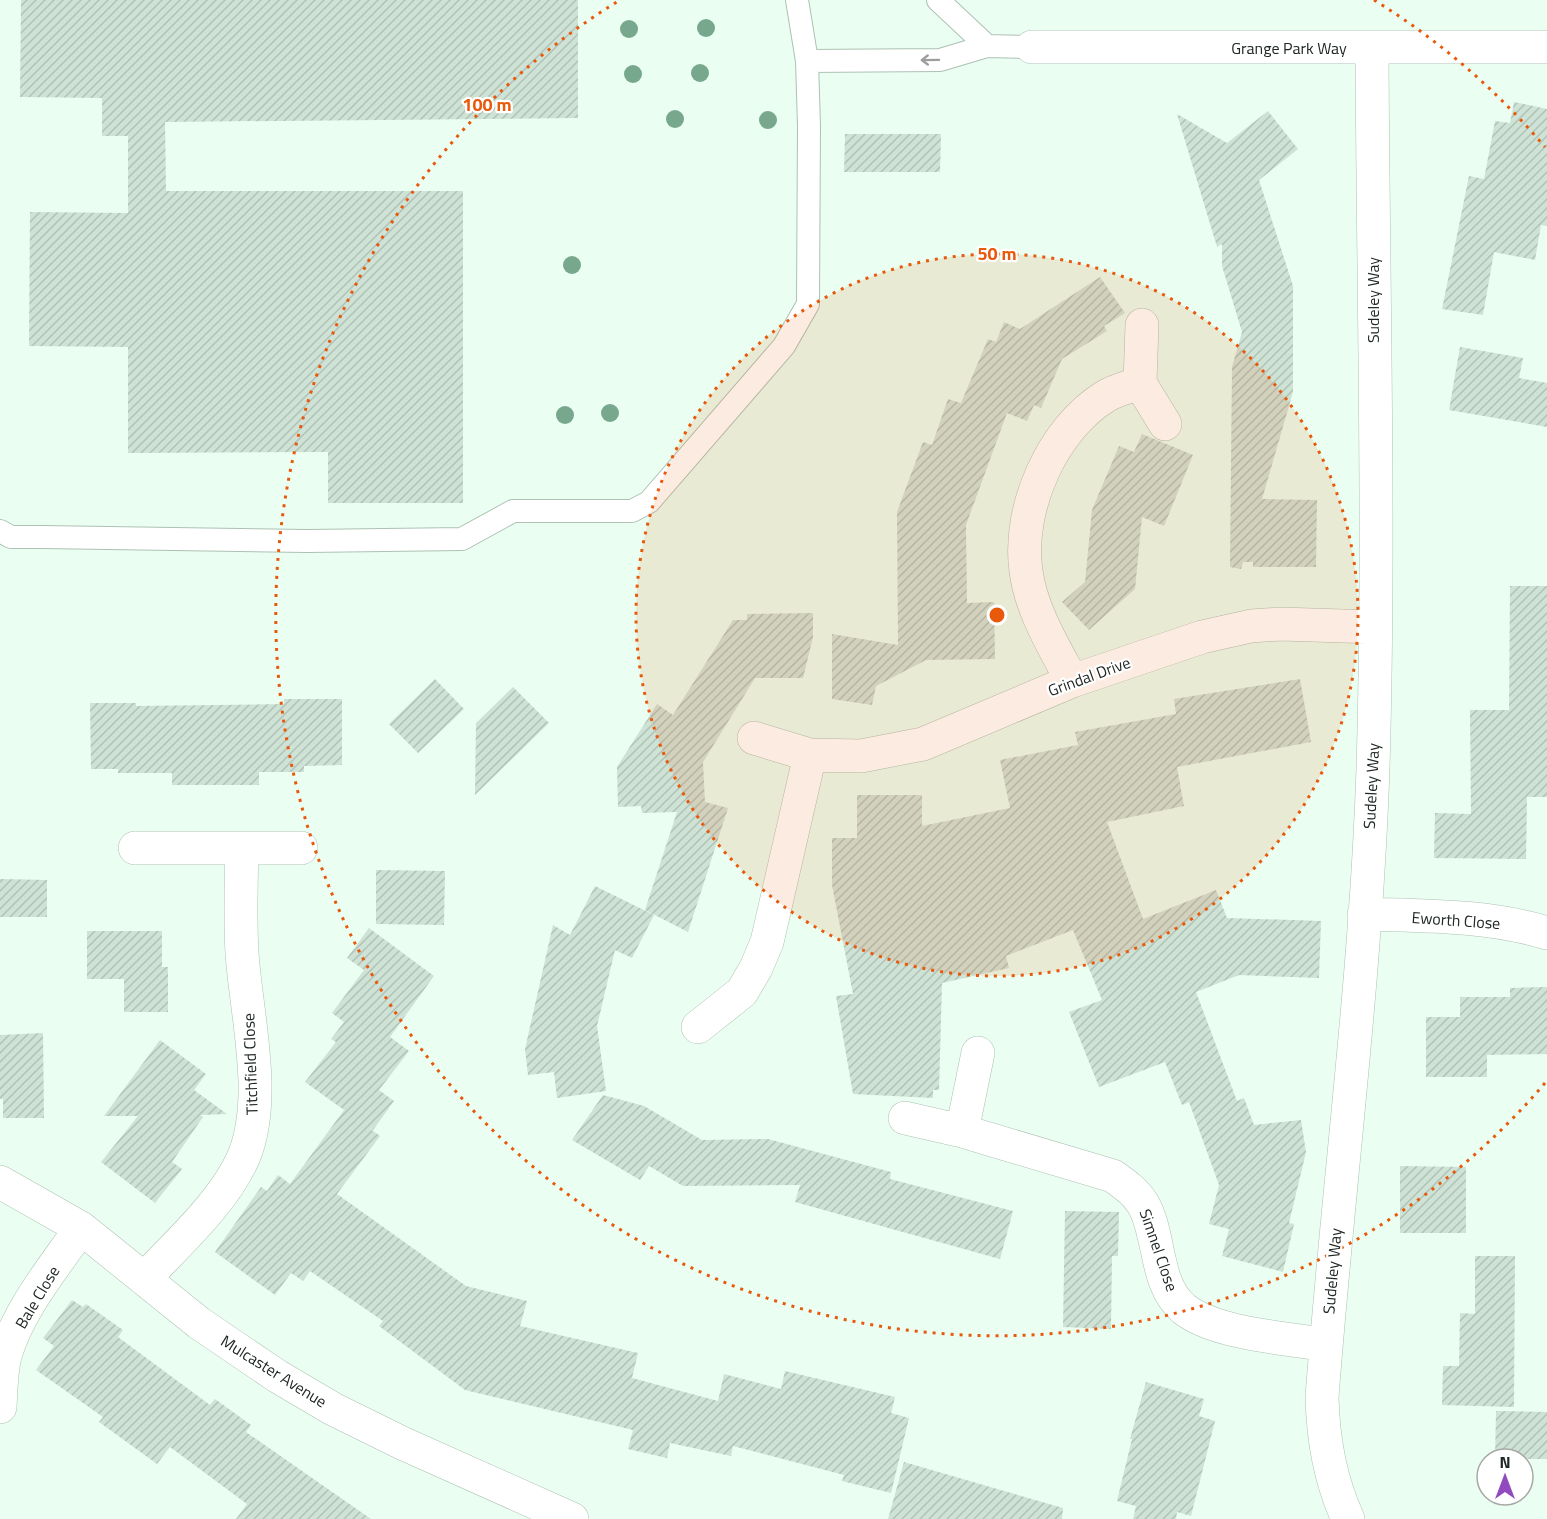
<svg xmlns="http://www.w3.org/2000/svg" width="1547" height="1519" viewBox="0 0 1547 1519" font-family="'Titillium Web',sans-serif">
<defs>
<pattern id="building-hatch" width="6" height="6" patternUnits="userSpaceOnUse" patternTransform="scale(1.5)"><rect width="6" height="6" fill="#cee2d5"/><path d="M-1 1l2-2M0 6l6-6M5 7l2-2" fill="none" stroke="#b1c2b7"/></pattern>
</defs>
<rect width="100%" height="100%" fill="#eafef1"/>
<path fill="url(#building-hatch)" d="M 21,0 L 578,0 L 578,118 L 165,122 L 166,191 L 463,191 L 463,503 L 328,503 L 328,452 L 128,453 L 128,347 L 29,346 L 30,212 L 128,213 L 128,136 L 102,136 L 102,98 L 20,97 Z
M 1514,102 L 1547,109 L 1547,226 L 1541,225 L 1535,260 L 1494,252 L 1483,315 L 1442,309 L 1469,176 L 1484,179 L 1495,121 L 1510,123 Z
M 1268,111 L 1298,149 L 1259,180 L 1293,286 L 1293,392 L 1262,499 L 1317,500 L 1316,567 L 1253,567 L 1253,562 L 1243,562 L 1241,569 L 1230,567 L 1232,367 L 1242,332 L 1222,266 L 1222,244 L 1217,247 L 1177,114 L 1227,143 Z
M 845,134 L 941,134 L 940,172 L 844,172 Z
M 1100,277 L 1125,313 L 1104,326 L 1107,331 L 1062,359 L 1041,408 L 1034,405 L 1027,421 L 1007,413 L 966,525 L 967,603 L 994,602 L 995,659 L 926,660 L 876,686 L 872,705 L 832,699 L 832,634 L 898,645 L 897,512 L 923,442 L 932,445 L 948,399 L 961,403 L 988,339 L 996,342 L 1004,322 L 1020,329 Z
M 1460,347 L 1523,358 L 1519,378 L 1547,383 L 1547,427 L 1449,410 Z
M 1142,434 L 1193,455 L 1164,526 L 1142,517 L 1135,589 L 1089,630 L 1062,602 L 1085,582 L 1092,510 L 1119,446 L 1134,452 Z
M 1510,586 L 1547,586 L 1547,797 L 1527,797 L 1526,859 L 1434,858 L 1435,813 L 1471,814 L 1470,710 L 1509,710 Z
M 813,613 L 813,637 L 803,678 L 755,678 L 703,762 L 705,802 L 728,808 L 688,932 L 645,910 L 677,812 L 642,813 L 641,806 L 618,807 L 617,767 L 657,704 L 673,715 L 733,620 L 747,620 L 747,614 Z
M 435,679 L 464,709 L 418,753 L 389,724 Z
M 1300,679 L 1311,742 L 1177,767 L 1184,806 L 1107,822 L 1143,919 L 1216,890 L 1227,918 L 1321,921 L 1319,978 L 1239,975 L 1196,992 L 1237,1101 L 1244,1098 L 1254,1125 L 1301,1120 L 1306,1152 L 1289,1223 L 1294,1224 L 1283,1272 L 1222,1256 L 1229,1229 L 1209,1224 L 1219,1185 L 1189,1102 L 1182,1105 L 1165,1062 L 1099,1087 L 1069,1012 L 1102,1000 L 1073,930 L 1006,956 L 1009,968 L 942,983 L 939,1090 L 933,1090 L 933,1098 L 853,1094 L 836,996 L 853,994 L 832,885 L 832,838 L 857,838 L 857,795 L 922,795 L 922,826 L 1010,808 L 1000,760 L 1078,745 L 1075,732 L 1176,714 L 1174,699 Z
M 513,687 L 549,723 L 475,795 L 476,723 Z
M 284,699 L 342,699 L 342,765 L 304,766 L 304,772 L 259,772 L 259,785 L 172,785 L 172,773 L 118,773 L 118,769 L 91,769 L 90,703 L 136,703 L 136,706 L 284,704 Z
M 376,870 L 445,871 L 444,925 L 376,924 Z
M 0,879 L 47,880 L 47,917 L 0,917 Z
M 595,886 L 654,915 L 632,958 L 615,950 L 597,1026 L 606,1091 L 557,1098 L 554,1072 L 528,1075 L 525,1049 L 553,925 L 570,935 Z
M 369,928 L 434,976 L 390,1037 L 409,1051 L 379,1090 L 394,1101 L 373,1130 L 369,1128 L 380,1136 L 337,1194 L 466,1286 L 527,1301 L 520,1326 L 638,1353 L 632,1378 L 718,1401 L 724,1374 L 781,1389 L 785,1371 L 895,1397 L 891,1413 L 909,1418 L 891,1493 L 842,1481 L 844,1475 L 733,1446 L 731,1456 L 670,1443 L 667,1458 L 628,1449 L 633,1430 L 465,1390 L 379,1326 L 383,1321 L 310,1271 L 303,1281 L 291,1273 L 275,1295 L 215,1252 L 261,1187 L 267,1191 L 278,1175 L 290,1184 L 344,1110 L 305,1082 L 336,1042 L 331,1039 L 344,1022 L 332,1013 L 364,970 L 347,958 Z
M 87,931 L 162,931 L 162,967 L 168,967 L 168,1012 L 124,1012 L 124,979 L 87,979 Z
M 1547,987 L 1547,1054 L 1487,1055 L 1487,1077 L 1426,1077 L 1426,1017 L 1460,1017 L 1460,997 L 1510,997 L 1510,988 Z
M 43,1033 L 44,1118 L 3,1118 L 3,1099 L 0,1099 L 0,1035 Z
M 160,1040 L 206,1074 L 194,1090 L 227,1114 L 200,1115 L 203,1117 L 172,1162 L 182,1169 L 155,1203 L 101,1162 L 138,1116 L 104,1116 Z
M 603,1095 L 644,1106 L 702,1140 L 768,1139 L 891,1172 L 890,1179 L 1013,1211 L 1000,1259 L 795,1202 L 800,1185 L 683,1186 L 649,1166 L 640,1180 L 572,1140 Z
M 1400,1166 L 1466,1167 L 1466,1233 L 1400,1233 Z
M 1065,1211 L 1119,1212 L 1118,1256 L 1112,1256 L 1111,1329 L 1063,1327 Z
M 1475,1256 L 1515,1256 L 1514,1407 L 1442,1405 L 1443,1366 L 1459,1366 L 1460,1313 L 1475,1314 Z
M 72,1300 L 83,1307 L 86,1304 L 123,1330 L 118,1337 L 210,1405 L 215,1399 L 251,1425 L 246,1432 L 371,1519 L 236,1519 L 247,1504 L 170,1447 L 157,1464 L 99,1422 L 103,1417 L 36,1370 L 54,1346 L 43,1338 Z
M 1146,1382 L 1204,1399 L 1199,1416 L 1215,1421 L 1191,1516 L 1177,1512 L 1176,1519 L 1133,1519 L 1136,1506 L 1117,1501 L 1132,1439 L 1130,1439 Z
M 1496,1411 L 1547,1412 L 1547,1459 L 1495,1459 Z
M 904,1462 L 1063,1508 L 1062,1519 L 888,1519 Z"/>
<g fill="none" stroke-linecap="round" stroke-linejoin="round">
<defs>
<path id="lane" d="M 938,0 L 987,46
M 807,61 L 940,60 L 987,46 L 1032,47
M 0,531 L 11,537 L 42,537 L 307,541 L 462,539 L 513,511 L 632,511 L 649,502 L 784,346 L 808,304 L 809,126 L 807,61 L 797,0"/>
<path id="street" d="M 1032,47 L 1547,47
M 1140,383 L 1165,424
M 1072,681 C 1054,647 1031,610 1026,571 C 1017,509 1052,429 1106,396 C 1116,390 1129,387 1140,383 L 1142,325
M 754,738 L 810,755
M 135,848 L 242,848 C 241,883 240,918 242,953 C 246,1014 268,1097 244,1156 C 225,1201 177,1244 144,1279
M 242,848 L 301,848
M 1364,914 C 1425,916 1488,915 1547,933
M 698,1027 L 742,992 L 756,968 L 767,942 L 810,755 L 861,756 L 923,744 L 1072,681 L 1202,637 L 1251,626 L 1280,624 L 1375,627
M 905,1118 L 962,1131 L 1113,1176 C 1124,1184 1135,1191 1143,1204 C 1161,1235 1154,1284 1184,1309 C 1216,1334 1286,1338 1326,1345
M 962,1131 L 978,1053
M 0,1182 L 81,1228 L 199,1323 L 277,1376 L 333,1409 L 402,1443 L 572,1519
M 0,1407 C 1,1390 1,1372 5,1356 C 18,1310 54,1267 81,1228
M 1348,1519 C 1330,1480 1323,1440 1322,1397 C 1338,1187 1366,978 1373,768 C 1380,528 1373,287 1372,48"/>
</defs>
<use href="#lane" stroke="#adc1b4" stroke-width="24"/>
<use href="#street" stroke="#adc1b4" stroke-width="34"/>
<use href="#lane" stroke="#fff" stroke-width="22"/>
<use href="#street" stroke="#fff" stroke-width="33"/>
</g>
<g fill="#77a78d">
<circle cx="706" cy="28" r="9"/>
<circle cx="629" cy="29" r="9"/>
<circle cx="700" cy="73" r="9"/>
<circle cx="633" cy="74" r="9"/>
<circle cx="675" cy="119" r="9"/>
<circle cx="768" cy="120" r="9"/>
<circle cx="572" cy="265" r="9"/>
<circle cx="610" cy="413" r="9"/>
<circle cx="565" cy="415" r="9"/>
</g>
<defs><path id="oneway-shaft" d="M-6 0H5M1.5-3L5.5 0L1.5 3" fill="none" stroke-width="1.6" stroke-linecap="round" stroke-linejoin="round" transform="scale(1.5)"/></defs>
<use stroke="#9b9e9c" href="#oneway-shaft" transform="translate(930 60) rotate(179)"/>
<circle cx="997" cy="615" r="361" fill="#e8590c" fill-opacity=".12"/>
<g fill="none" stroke="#e8590c" stroke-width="3" stroke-dasharray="3 6">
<circle cx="997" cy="615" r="361"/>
<path d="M1545 1083A721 721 0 1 1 620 0M1374 0A721 721 0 0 1 1545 147"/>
</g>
<g text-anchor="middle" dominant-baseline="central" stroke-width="4.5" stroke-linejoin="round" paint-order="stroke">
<g font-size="16" fill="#202823" stroke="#fff">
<text x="1289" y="48">Grange Park Way</text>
<text transform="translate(1373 300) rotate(-90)">Sudeley Way</text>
<text transform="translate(1089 676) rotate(-20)">Grindal Drive</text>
<text transform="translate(1371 786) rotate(-87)">Sudeley Way</text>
<text transform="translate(1456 920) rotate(4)">Eworth Close</text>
<text transform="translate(250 1064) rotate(-92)">Titchfield Close</text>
<text transform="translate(1159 1250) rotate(71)">Simnel Close</text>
<text transform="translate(1332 1271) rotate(-85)">Sudeley Way</text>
<text transform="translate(37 1297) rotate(-59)">Bale Close</text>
<text transform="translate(274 1371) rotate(32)">Mulcaster Avenue</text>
</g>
</g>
<circle cx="997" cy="615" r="9" fill="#e8590c" stroke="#fff" stroke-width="3"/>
<g font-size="18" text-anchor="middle" font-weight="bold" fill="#e8590c" stroke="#fff" stroke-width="4.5" stroke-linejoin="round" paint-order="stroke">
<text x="487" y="111">100 m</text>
<text x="997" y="260">50 m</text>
</g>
<g transform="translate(1505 1477)"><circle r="28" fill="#ffffff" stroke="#a6a9a7" stroke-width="1.5"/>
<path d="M0-4.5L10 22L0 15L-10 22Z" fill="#904bbf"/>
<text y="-9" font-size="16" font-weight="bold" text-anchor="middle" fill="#202823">N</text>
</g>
</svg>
